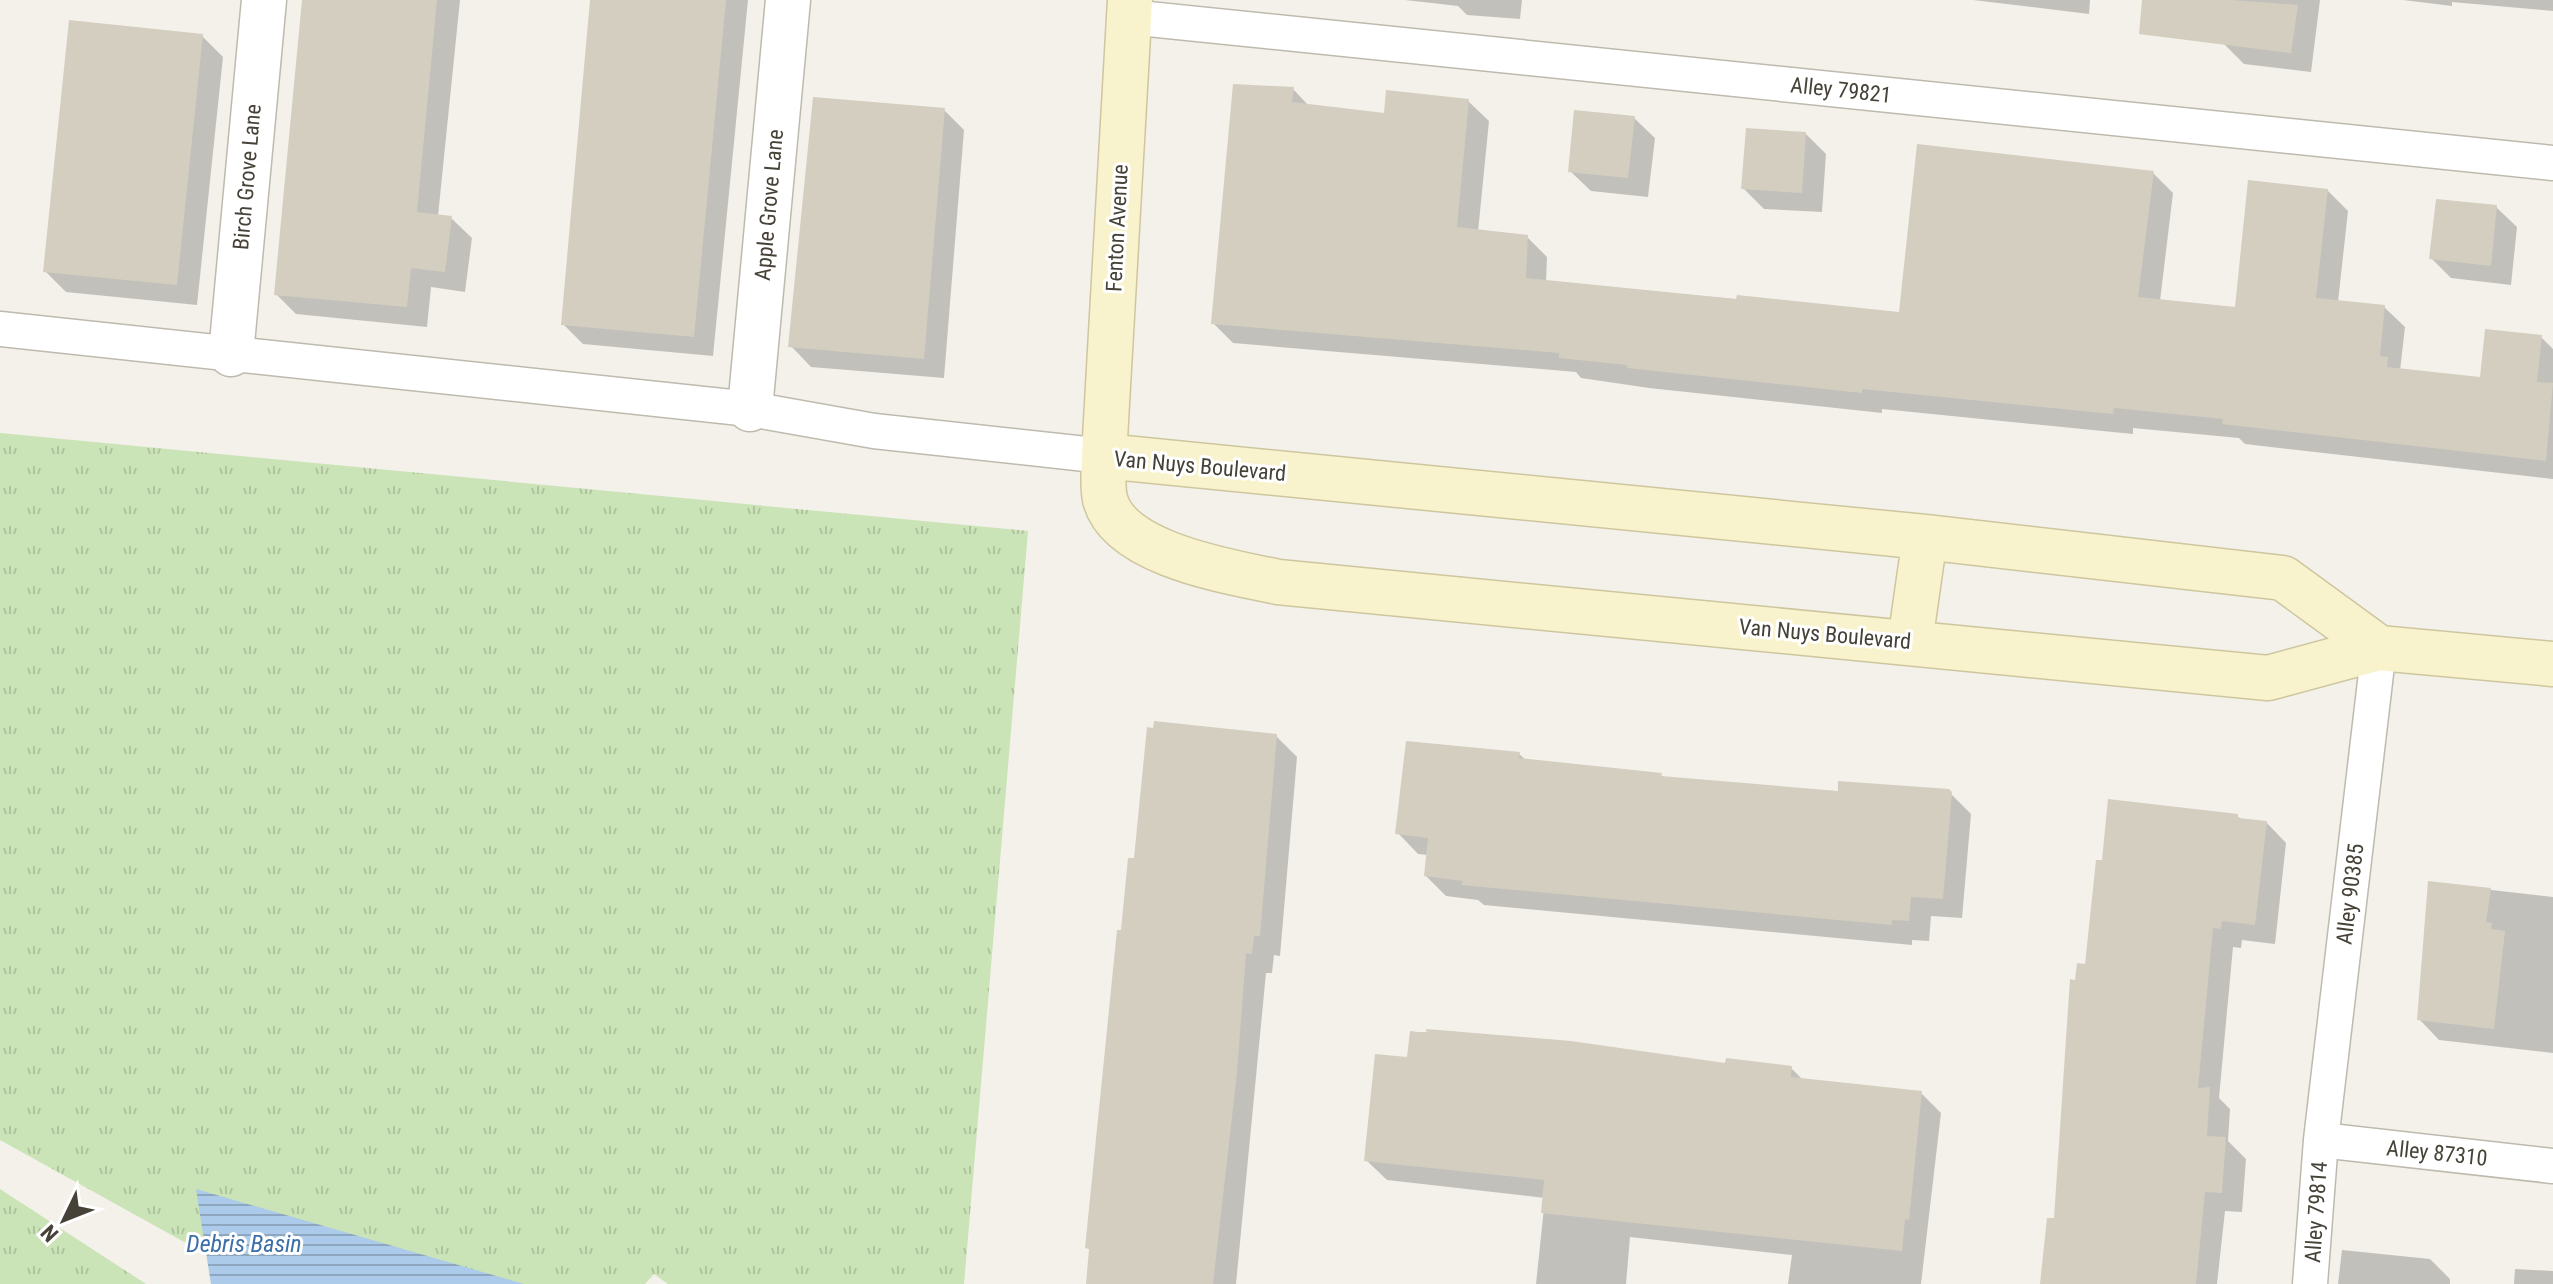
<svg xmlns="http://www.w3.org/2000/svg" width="2553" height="1284" viewBox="0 0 2553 1284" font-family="'Roboto Condensed',sans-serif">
<defs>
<pattern id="grass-tufts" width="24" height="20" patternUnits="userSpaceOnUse" patternTransform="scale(2)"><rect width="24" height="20" fill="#cae3b7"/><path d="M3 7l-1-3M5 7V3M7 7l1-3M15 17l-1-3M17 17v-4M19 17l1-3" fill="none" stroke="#afc49e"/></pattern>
<pattern id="water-rules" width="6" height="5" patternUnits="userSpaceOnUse" patternTransform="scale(2)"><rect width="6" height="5" fill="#accae9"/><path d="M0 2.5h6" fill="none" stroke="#8ea6be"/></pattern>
</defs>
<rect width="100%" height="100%" fill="#f3f1ea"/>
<path fill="url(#grass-tufts)" d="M 0,433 L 1028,531 L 964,1284 L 668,1284 L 654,1274 L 645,1284 L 260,1284 L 0,1140 Z
M 0,1189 L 146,1284 L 0,1284 Z"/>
<path fill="url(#water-rules)" d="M 196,1189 L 524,1284 L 211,1284 Z"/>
<path fill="#0003" d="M 306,0 L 460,0 L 438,216 L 451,218 L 472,238 L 465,292 L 431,287 L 427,327 L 296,314 L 276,294 Z
M 593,0 L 748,0 L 713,356 L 583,344 L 563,324 Z
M 1405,0 L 1522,0 L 1520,19 L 1467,15 L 1458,6 Z
M 1973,0 L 2090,0 L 2089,14 Z
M 2227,0 L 2320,0 L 2311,72 L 2244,64 L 2223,43 Z
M 2403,0 L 2553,0 L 2553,11 L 2452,2 L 2452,6 Z
M 202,36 L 223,57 L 197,305 L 66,292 L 45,271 Z
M 1293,89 L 1309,106 L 1386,116 L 1468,101 L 1489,121 L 1478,232 L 1527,237 L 1547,257 L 1546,282 L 1901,314 L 2153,173 L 2173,193 L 2160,301 L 2237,309 L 2327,190 L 2348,211 L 2338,302 L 2384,307 L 2405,327 L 2400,371 L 2482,379 L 2541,337 L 2553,349 L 2553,479 L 2245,444 L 2239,438 L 2133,428 L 2133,434 L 1882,409 L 1882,413 L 1649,388 L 1581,378 L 1576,372 L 1233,343 L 1213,323 Z
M 944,110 L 964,130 L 944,378 L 811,367 L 791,346 Z
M 1634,118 L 1655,138 L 1648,197 L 1591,191 L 1570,171 Z
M 1806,134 L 1826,154 L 1822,212 L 1764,209 L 1743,188 Z
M 2496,207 L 2517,227 L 2511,285 L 2451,278 L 2431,258 Z
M 1276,736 L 1297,757 L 1280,956 L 1274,955 L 1272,973 L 1266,973 L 1236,1284 L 1088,1284 L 1091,1251 L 1087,1247 L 1123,932 L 1136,860 Z
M 1519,754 L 1527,761 L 1661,775 L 1664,778 L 1839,794 L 1951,794 L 1971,814 L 1962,918 L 1931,916 L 1929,941 L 1912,940 L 1912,945 L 1484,905 L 1478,900 L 1446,896 L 1426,876 L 1428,855 L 1418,854 L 1398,833 Z
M 2237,816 L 2242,820 L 2266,822 L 2286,843 L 2275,944 L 2242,940 L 2241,948 L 2233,947 L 2219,1098 L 2230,1109 L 2228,1141 L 2246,1159 L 2242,1212 L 2225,1211 L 2217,1284 L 2042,1284 L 2056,1220 L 2077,982 L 2087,966 Z
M 2430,883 L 2553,897 L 2553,1053 L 2439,1040 L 2419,1019 Z
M 1449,1031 L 1727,1066 L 1791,1068 L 1804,1081 L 1921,1093 L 1941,1113 L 1921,1284 L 1788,1284 L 1792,1255 L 1630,1237 L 1626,1284 L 1536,1284 L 1545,1198 L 1387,1180 L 1366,1160 L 1409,1059 L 1412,1033 Z
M 2342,1250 L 2430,1259 L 2450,1279 L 2450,1284 L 2338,1284 Z
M 2515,1269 L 2553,1271 L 2553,1284 L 2514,1284 Z"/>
<path fill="#d4cec0" d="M 302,0 L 437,0 L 417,212 L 452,216 L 445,272 L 411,268 L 407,307 L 274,295 Z
M 590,0 L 726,0 L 694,337 L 561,325 Z
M 2142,0 L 2231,0 L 2298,5 L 2291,53 L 2139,34 Z
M 69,20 L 203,34 L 177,285 L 43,272 Z
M 1233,84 L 1294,87 L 1292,102 L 1384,113 L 1386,90 L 1469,99 L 1457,227 L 1528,235 L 1526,278 L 1736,299 L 1737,295 L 1899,312 L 1917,144 L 2154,171 L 2138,297 L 2235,307 L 2248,180 L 2328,189 L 2316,298 L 2385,305 L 2380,356 L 2388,357 L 2387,367 L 2480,377 L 2485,329 L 2542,335 L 2537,382 L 2553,383 L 2546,461 L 2222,424 L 2223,419 L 2114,408 L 2113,414 L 1862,389 L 1862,393 L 1627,368 L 1627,365 L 1559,358 L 1559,353 L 1211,324 Z
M 813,97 L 945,108 L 924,359 L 788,347 Z
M 1574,110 L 1635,116 L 1628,178 L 1568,172 Z
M 1746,128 L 1806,132 L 1802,193 L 1741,189 Z
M 2436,199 L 2497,205 L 2491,266 L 2429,259 Z
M 1154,721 L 1277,734 L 1260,936 L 1254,936 L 1252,954 L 1246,953 L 1237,1073 L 1213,1284 L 1086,1284 L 1089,1249 L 1085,1248 L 1117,930 L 1121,930 L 1128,858 L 1134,858 L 1147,727 L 1153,728 Z
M 1406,741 L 1520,752 L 1519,758 L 1662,773 L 1661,776 L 1838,791 L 1838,781 L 1949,789 L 1952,792 L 1943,899 L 1911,897 L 1909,921 L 1892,920 L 1892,925 L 1461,885 L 1463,881 L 1424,876 L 1428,838 L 1395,834 Z
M 2108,799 L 2238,814 L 2238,818 L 2267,821 L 2255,925 L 2222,921 L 2221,929 L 2213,928 L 2198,1088 L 2210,1087 L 2207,1136 L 2226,1137 L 2222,1193 L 2205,1192 L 2196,1284 L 2040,1284 L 2047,1218 L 2054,1218 L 2070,979 L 2075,980 L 2077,963 L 2085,964 L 2096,860 L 2102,860 Z
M 2428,881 L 2491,888 L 2486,922 L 2492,923 L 2491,929 L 2505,931 L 2494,1029 L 2417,1020 Z
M 1426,1029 L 1571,1041 L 1725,1063 L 1726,1058 L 1792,1066 L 1791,1077 L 1922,1091 L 1909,1220 L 1905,1219 L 1902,1251 L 1541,1213 L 1544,1180 L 1364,1161 L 1375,1054 L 1407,1057 L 1410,1031 L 1427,1033 Z"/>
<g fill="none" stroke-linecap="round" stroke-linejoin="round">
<defs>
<path id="lane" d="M 1129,17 L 2553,163
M 0,329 L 750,409 L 874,431 L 1104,456
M 2321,1140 L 2553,1166
M 2310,1284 L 2321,1140 L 2379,648"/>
<path id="street" d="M 231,354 L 264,0
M 750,409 L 788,0"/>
<path id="secondary" d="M 1130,0 L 1104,456 C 1104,469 1102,486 1105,499 C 1119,555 1232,572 1278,582 L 2268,678 L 2379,648 L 2553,664
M 1104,456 L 1925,537 L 2283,578 L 2379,648
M 1910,642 L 1925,537"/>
</defs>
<use href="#lane" stroke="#bebaad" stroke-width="37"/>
<use href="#street" stroke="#bebaad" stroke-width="47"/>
<use href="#secondary" stroke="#cec69e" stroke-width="47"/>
<use href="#lane" stroke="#fff" stroke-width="34"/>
<use href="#street" stroke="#fff" stroke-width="44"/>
<use href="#secondary" stroke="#f9f3cd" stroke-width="44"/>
</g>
<g text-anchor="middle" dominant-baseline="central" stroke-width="6" stroke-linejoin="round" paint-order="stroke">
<g font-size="22" fill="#464238" stroke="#fff">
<text transform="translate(1841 90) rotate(6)">Alley 79821</text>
<text transform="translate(247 177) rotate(-85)">Birch Grove Lane</text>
<text transform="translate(769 205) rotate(-85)">Apple Grove Lane</text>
<text transform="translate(1117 228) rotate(-87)">Fenton Avenue</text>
<text transform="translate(1200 466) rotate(5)">Van Nuys Boulevard</text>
<text transform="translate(1825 634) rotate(5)">Van Nuys Boulevard</text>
<text transform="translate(2350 894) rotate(-83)">Alley 90385</text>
<text transform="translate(2437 1153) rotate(6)">Alley 87310</text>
<text transform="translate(2316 1212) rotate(-86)">Alley 79814</text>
</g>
<g font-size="24" font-style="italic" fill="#3c6fa8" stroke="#fff">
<text x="244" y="1244">Debris Basin</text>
</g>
</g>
<g transform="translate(64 1220) rotate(227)" stroke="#ffffff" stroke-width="6" paint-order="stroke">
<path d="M0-6L14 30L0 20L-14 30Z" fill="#464238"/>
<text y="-12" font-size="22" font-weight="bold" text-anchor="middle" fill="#464238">N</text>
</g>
</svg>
